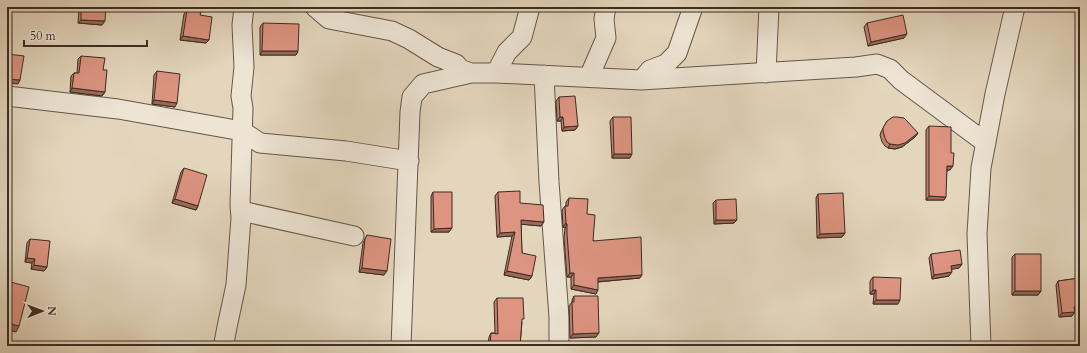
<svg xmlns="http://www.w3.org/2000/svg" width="1087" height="353" viewBox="0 0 1087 353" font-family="Cardo,serif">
<rect width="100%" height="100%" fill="#e4d6bd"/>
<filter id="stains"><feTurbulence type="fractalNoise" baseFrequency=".005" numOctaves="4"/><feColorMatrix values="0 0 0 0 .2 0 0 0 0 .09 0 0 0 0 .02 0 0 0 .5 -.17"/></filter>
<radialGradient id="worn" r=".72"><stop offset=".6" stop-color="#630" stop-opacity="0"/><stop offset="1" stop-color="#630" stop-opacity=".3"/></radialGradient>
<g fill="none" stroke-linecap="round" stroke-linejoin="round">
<defs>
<path id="minor" d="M 315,7 L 329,19 L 392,31 L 409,39 L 438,57 L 456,64 L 460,69 L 471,73
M 496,73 L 641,80 L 856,67 L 877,64 L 890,69 L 901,80 L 986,143
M 766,73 L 769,7
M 544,75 L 549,182 L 559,317 L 559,346
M 589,77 L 606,38 L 604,19 L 606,7
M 642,80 L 650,70 L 666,64 L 677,53 L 693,7
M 7,96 L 118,109 L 242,131 L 260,143 L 346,151 L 409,161
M 241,211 L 354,236
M 224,346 L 224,343 L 227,327 L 236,285 L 241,218 L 240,205 L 243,108 L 241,96 L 244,67 L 242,25 L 244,7
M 401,346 L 410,112 L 412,97 L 423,84 L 471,73 L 496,73 L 507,52 L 522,37 L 530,7
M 981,346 L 977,234 L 981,168 L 995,94 L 1015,7"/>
</defs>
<use href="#minor" stroke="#655749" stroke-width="21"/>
<use href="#minor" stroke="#ede4d4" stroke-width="19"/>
</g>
<path fill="#be7f6f" stroke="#3b2d22" d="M 79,7 L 106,7 L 102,25 L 78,23 Z
M 187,10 L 200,15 L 209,40 L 206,43 L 180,40 L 184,14 Z
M 263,23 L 298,51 L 296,55 L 260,55 L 260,27 Z
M 867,23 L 904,38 L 868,46 L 864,27 Z
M 81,56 L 103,70 L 105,92 L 102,96 L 70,92 L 71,76 L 74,73 L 77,73 L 78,59 Z
M 157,71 L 175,107 L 152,104 L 154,75 Z
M 559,97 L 578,126 L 575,130 L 562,131 L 561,121 L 557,121 L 556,101 Z
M 613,117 L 630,158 L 612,158 L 610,121 Z
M 887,121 L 918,133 L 915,137 L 902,147 L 895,149 L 888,148 L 885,146 L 882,142 L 880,135 L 881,132 Z
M 929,126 L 950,170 L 947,170 L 944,200 L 926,200 L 926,130 Z
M 184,168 L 198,206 L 196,210 L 172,203 L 181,172 Z
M 433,192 L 449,232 L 431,232 L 431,196 Z
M 498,192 L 520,203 L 541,226 L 521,224 L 522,253 L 532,276 L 529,280 L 504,275 L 512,236 L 497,237 L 495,196 Z
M 818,194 L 845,233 L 842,237 L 817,238 L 816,198 Z
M 569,198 L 587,214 L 593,241 L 640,278 L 598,282 L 596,294 L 571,289 L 571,277 L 567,277 L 564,238 L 565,228 L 563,227 L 562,210 L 565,206 L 566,206 L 566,202 Z
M 716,200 L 737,220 L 734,223 L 714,224 L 713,203 Z
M 367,235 L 384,275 L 359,272 L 363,243 Z
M 30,239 L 47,267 L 44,271 L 31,269 L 32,263 L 25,262 L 27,243 Z
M 931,254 L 962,264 L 959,268 L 951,269 L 949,276 L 932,279 L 929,258 Z
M 1015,254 L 1041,291 L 1038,295 L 1012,295 L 1012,257 Z
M 873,277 L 898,304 L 873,304 L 874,294 L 870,294 L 870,281 Z
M 1080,278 L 1080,310 L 1075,311 L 1072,316 L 1059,317 L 1056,285 L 1058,281 Z
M 574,296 L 596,337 L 570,338 L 569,306 L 572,302 L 572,300 Z
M 497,298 L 522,322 L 520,346 L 488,346 L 489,337 L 491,333 L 495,333 L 494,302 Z"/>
<path fill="#9b685a" stroke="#3b2d22" d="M 81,20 L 105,21 L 102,25 L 78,23 Z
M 907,34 L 904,38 L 868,46 L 871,42 Z
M 183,36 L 209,40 L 206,43 L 180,40 Z
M 262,51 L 298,51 L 296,55 L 260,55 Z
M 7,79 L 20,80 L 18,84 L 7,83 Z
M 72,88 L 105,92 L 102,96 L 70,92 Z
M 154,100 L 177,103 L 175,107 L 152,104 Z
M 560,117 L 563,117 L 561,121 L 557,121 Z
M 578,126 L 575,130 L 562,131 L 564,127 Z
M 918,133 L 915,137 L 902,147 L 895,149 L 888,148 L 890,144 Z
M 614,154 L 632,154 L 630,158 L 612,158 Z
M 947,166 L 953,166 L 950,170 L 944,170 Z
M 929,196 L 946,197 L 944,200 L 926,200 Z
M 175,199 L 198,206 L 196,210 L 172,203 Z
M 521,220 L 544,222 L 541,226 L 518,224 Z
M 716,220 L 737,220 L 734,223 L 714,224 Z
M 566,223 L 567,224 L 565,228 L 563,227 Z
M 452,228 L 449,232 L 431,232 L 434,229 Z
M 515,232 L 512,236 L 497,237 L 500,233 Z
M 845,233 L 842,237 L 817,238 L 820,234 Z
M 27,258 L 35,259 L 32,263 L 25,262 Z
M 962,264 L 959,268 L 948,270 L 951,266 Z
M 34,265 L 47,267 L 44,271 L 31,269 Z
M 362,268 L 387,271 L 384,275 L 359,272 Z
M 507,271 L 532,276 L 529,280 L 504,275 Z
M 952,272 L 949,276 L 932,279 L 934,275 Z
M 570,273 L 574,273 L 571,277 L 567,277 Z
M 642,275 L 640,278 L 595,282 L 598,278 Z
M 574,285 L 598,290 L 596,294 L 571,289 Z
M 873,290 L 876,290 L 874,294 L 870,294 Z
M 1015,291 L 1041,291 L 1038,295 L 1012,295 Z
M 876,300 L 900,300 L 898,304 L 873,304 Z
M 1074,307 L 1080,307 L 1080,310 L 1071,311 Z
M 1075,312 L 1072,316 L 1059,317 L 1062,313 Z
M 7,323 L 19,326 L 16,332 L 7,330 Z
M 599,333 L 596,337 L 570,338 L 573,334 Z"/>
<path fill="#dd9481" stroke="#3b2d22" d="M 81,7 L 106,7 L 105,21 L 81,20 Z
M 187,10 L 201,12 L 200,15 L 212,17 L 209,40 L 183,36 Z
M 903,15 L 907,34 L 871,42 L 867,23 Z
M 263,23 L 299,24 L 298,51 L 262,51 Z
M 7,54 L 24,56 L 20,80 L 7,79 Z
M 81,56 L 105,58 L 103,70 L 107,70 L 105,92 L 72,88 L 74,73 L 79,73 Z
M 157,71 L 180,74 L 177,103 L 154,100 Z
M 575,96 L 578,126 L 564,127 L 563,117 L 560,117 L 559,97 Z
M 613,117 L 631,117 L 632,154 L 614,154 Z
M 893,117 L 897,117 L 904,118 L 907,121 L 918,133 L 905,143 L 898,145 L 890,144 L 887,142 L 885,138 L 883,131 L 883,128 L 887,121 Z
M 929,126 L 951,127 L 951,153 L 954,153 L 953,166 L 947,166 L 946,197 L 929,196 Z
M 184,168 L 207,175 L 198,206 L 175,199 Z
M 520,191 L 520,203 L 543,205 L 544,222 L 521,220 L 522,253 L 536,256 L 532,276 L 507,271 L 515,232 L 500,233 L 498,192 Z
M 433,192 L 452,192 L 452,228 L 434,229 Z
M 843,193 L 845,233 L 820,234 L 818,194 Z
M 569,198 L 588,199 L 587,214 L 595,215 L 593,241 L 641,237 L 642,275 L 598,278 L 598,290 L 574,285 L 574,273 L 570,273 L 567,234 L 567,224 L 566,223 L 565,206 L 568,206 Z
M 736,199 L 737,220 L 716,220 L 716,200 Z
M 367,235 L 391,239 L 387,271 L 362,268 L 365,239 Z
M 30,239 L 50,241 L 47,267 L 34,265 L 35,259 L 27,258 Z
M 960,250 L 962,264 L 951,266 L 952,272 L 934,275 L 931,254 Z
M 1015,254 L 1041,254 L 1041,291 L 1015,291 Z
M 873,277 L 901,278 L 900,300 L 876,300 L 876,290 L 873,290 Z
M 1080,278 L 1080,307 L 1074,307 L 1075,312 L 1062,313 L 1058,281 Z
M 7,281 L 29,287 L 19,326 L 7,323 Z
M 574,296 L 598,296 L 599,333 L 573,334 L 572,302 L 574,302 Z
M 497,298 L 523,298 L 524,319 L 522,319 L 520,346 L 490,346 L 491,333 L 498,334 Z
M 299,344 L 306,346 L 299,346 Z"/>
<rect width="1087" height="353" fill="none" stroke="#e4d6bd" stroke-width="24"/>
<rect x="8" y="8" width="1071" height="337" fill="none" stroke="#3b2d22" stroke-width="2"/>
<rect x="12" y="12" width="1063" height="329" fill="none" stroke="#3b2d22"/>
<g transform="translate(42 311) rotate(89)" stroke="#ede4d4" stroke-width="3" paint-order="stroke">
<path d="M0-3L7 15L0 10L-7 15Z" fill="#3b2d22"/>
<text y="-6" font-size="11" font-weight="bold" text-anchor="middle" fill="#3b2d22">N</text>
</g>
<path d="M24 40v6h123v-6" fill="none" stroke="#3b2d22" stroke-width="2"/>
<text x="30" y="40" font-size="12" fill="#3b2d22" stroke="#ede4d4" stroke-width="3" paint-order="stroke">50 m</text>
<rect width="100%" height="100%" filter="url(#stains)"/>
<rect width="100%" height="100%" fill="url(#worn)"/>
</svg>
